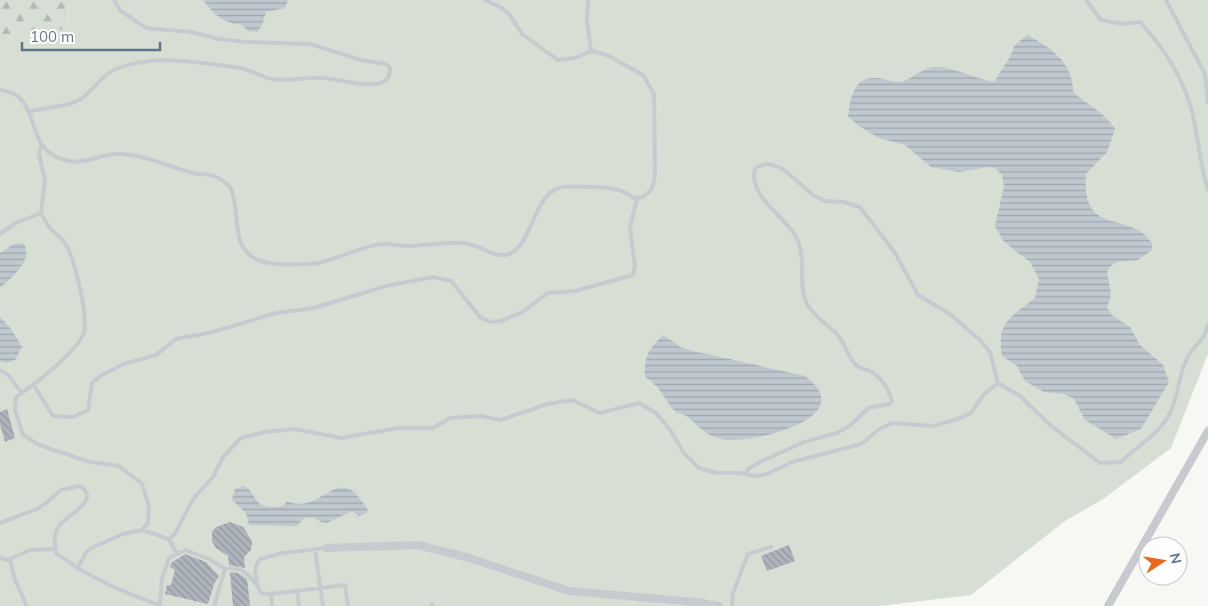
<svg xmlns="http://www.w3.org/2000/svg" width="1208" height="606" viewBox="0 0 1208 606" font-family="Mulish,sans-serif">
<defs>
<pattern id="forest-firs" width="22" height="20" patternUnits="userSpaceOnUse" patternTransform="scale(1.25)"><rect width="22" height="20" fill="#d7dfd5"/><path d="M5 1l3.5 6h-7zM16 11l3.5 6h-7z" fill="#b2b9b2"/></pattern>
<pattern id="water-rules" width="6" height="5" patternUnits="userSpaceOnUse" patternTransform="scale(1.25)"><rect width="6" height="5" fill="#bfc8ce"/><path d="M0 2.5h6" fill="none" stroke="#9fa7ad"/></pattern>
<pattern id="building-back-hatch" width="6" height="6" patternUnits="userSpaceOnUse" patternTransform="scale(1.25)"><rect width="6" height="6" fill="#aeb4bb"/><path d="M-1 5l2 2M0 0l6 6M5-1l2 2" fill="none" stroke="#91979e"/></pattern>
</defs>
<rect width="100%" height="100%" fill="#f7f7f4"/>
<path fill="#d7dfd5" d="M 69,0 L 1208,0 L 1208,354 L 1171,448 L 1103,499 L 1065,521 L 971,595 L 880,606 L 0,606 L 0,44 L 68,28 Z"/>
<path fill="url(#forest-firs)" d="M 0,0 L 69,0 L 68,28 L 0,44 Z"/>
<path fill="url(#water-rules)" d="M 203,0 L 288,0 L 285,8 L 266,12 L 263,23 L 257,32 L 248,31 L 242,25 C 221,22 216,16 203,0 Z
M 1027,35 C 1051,47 1074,64 1073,92 C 1090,107 1102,110 1115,129 L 1107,152 L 1086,174 C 1081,239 1130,209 1152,243 L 1152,250 L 1138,260 L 1116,262 L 1109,268 L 1107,272 L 1111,294 L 1107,308 L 1113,316 L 1130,327 L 1140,345 L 1163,365 L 1169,382 L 1141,429 L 1116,439 L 1085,420 L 1074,399 L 1064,394 L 1044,392 L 1025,381 L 1017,366 L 1002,356 C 996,321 1011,318 1035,298 L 1039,279 L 1030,262 L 1004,242 L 995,226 L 1004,186 L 1002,175 L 995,168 L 989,167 L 959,172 L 931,167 L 905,145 L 879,138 L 859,126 L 848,117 C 850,100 853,76 876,78 C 883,78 891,82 899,82 C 908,82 920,69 933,67 C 946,65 978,79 994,82 L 1010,57 L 1014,46 Z
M 23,243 C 35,259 12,277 0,288 L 0,253 L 14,244 Z
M 0,317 L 11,329 L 22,347 L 15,360 L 6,363 L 0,361 Z
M 663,335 L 681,347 L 693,351 L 805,376 C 863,418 751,445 721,439 C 703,434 700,426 686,416 C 684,414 679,414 676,412 C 664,401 661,386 646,378 C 641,361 650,347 663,335 Z
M 243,486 C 257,490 251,508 274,507 C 280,507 284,506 287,501 C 319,516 337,465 361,500 C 364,504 368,508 368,512 L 359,516 L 352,511 L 327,523 L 321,522 L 313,517 L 304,518 L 297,526 L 249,525 L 246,513 L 232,500 L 235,489 Z"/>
<path fill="url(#building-back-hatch)" d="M 7,409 L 15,438 L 5,442 L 0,424 L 0,412 Z
M 230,522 L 243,527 L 252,541 L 251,550 L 244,557 L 245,568 L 229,565 L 228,556 L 216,548 L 212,541 L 212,532 L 216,527 Z
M 789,545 L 795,561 L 767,571 L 761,556 Z
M 185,554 L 206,562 L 219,576 L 214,584 L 208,604 L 165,594 L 167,585 L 171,585 L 175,570 L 170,567 L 171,563 Z
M 230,572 L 238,573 L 247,579 L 250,606 L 233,606 Z"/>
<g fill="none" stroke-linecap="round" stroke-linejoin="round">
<path stroke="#c7cace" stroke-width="4" d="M 485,0 L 502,8 L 509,14 L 522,34 L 558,60 L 575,58 L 591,51
M 1086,0 L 1101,20 L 1123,24 L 1140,22 C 1163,47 1183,78 1192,111 C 1198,137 1200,164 1208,190
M 1166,0 L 1205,74 L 1208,103
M 0,90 C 40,94 26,141 53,155 C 82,171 95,153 121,154 C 146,155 169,167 193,173 C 200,175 209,173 216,177 C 221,180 228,183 231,189 C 242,214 227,252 264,262 C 277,266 294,264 307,264 C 331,264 361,245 383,244 C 392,244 401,246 410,246 C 428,245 447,242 464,243 C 478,244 492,257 505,255 C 532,251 532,196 559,188 C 570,185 580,187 590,187 C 608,187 620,188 634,198 L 643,197 L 652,189 L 655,176 L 654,94 L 643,75 L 607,55 L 591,51 L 587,21 L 588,0
M 30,111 C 47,107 67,108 82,98 C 94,90 101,75 116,69 C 155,53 200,63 240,68 C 251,70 261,77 272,79 C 291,82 308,76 325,78 C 340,79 392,97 390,68 L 386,64 L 361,60 L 310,44 L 246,42 L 219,39 L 191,32 L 146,28 L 121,11 L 114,0
M 41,213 C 44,218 47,225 51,229 C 55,234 61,237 65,243 C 74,257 90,320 83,335 C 74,354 34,385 16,397 L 15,410 L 23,435 L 39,445 L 90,462 L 119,466 L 142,484 L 149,507 L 148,523 L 142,530
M 0,234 L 16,223 L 41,213 L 45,181 L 39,154 L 41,147
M 0,370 L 8,375 L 22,393
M 33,384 L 53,416 L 73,417 L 88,410 L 92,383 L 100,376 L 124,364 L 156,355 L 176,339 L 213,332 L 276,313 L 314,308 L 386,286 L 433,277 L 451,281 L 481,318 L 491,322 L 501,321 L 522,312 L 548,293 L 575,291 L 633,275 L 635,266 L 630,228 L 637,198
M 746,474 L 748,469 L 760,462 L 804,442 L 837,433 L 851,425 L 868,408 L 889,404 L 892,401 C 888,389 882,377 870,371 C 865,369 860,369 856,365 C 847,356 845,342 836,333 C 827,324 816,318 809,307 C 796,289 808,259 796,237 C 784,215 748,197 755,168 L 765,164 L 773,165 L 783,169 L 813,195 L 825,201 L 844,202 L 860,207 L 895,253 L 918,295 L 951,315 L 980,340 L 990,352 L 998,383
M 0,523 L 37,509 L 46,503 L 61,490 L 80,486 C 102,501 66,515 59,526 C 53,534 55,545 56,553 C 87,577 123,592 159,605
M 169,539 L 175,534 L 193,499 L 213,477 L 223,457 L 241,438 L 265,432 L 295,429 L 341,438 L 398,428 L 433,428 L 450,418 L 480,416 L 500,420 L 548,404 L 572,400 L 600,413 L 639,403 L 656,413 L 671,431 L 683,452 L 699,468 L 717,473 L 739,473 L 755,476 L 767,474 L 792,462 L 861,444 L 878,430 L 892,423 L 933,426 L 958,419 L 971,413 L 984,394 L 998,383 L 1020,396 L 1049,424 L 1100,463 L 1121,462 C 1138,445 1160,434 1170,413 C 1179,396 1178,373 1188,357 C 1194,346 1206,338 1208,324
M 327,548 L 283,553 L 260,559 C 252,568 256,584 261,593 L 271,594 L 345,585 L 348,606
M 315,550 L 323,606
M 0,558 L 7,560 L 30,550 L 55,549
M 10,559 L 15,580 L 27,606
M 77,569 L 86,553 L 91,548 L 123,534 L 142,530 L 169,539 L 177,554
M 297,591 L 299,606
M 271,594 L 272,606
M 160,606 L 162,579 L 169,558 L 185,550 L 209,559 L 225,569 C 240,566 247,573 256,584
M 214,606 L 225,569
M 432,606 L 432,604
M 732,606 L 733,593 L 748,554 L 771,547"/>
<path stroke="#c7cace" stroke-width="8" d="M 327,548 L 418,545 L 466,557 L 569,591 L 695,602 L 719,606
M 1108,606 L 1208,431"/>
</g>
<g transform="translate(1163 561) rotate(78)"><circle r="24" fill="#ffffff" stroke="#c1c7cf"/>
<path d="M0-4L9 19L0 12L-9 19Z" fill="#ea6921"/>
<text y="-8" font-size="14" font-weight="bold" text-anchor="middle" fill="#657386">N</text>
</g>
<path d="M22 42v8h138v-8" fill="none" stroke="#657386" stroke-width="2.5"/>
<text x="30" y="42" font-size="15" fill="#657386" stroke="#ffffff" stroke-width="4" paint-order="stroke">100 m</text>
</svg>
